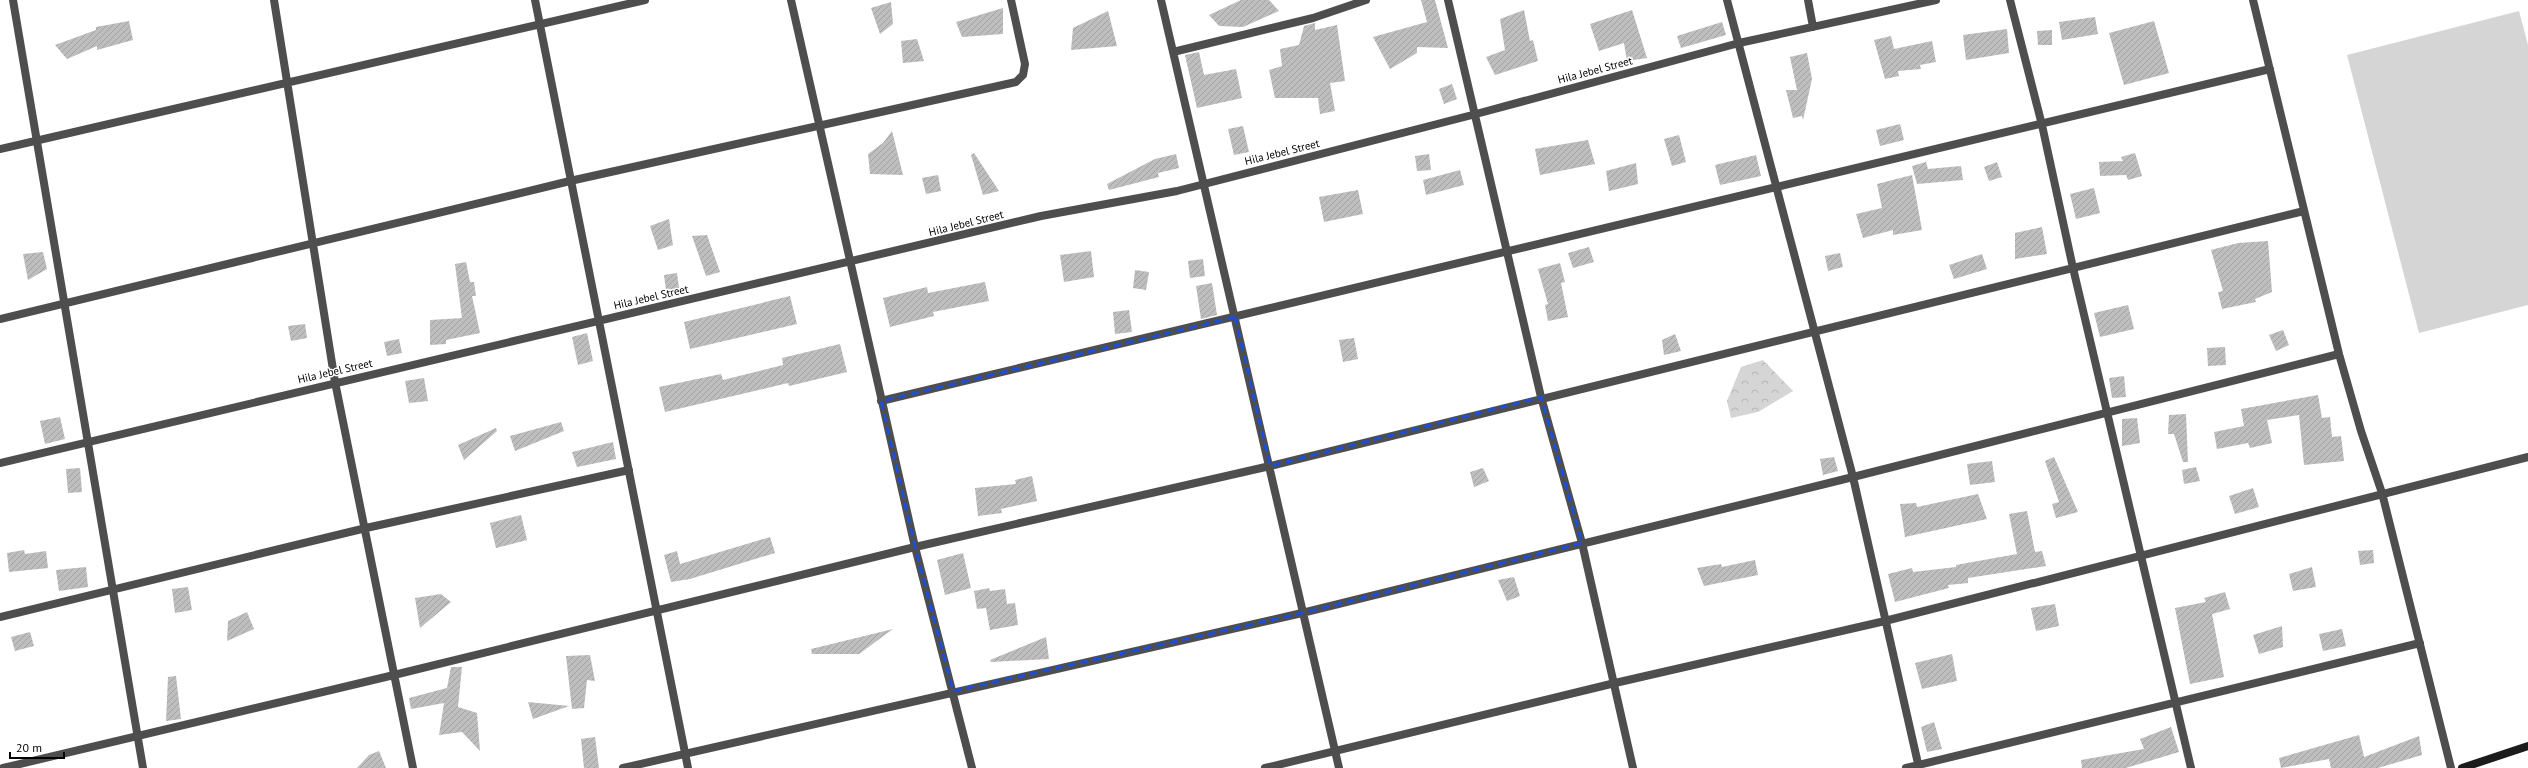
<svg xmlns="http://www.w3.org/2000/svg" width="2528" height="768" viewBox="0 0 2528 768" font-family="'PT Sans',sans-serif">
<defs>
<pattern id="forest-crowns" width="20" height="18" patternUnits="userSpaceOnUse"><rect width="20" height="18" fill="#d5d5d5"/><path d="M2 6a3 3 0 1 1 6 0M12 15a3 3 0 1 1 6 0" fill="none" stroke="#b5b5b5"/></pattern>
<pattern id="building-hatch" width="6" height="6" patternUnits="userSpaceOnUse"><rect width="6" height="6" fill="#bebebe"/><path d="M-1 1l2-2M0 6l6-6M5 7l2-2" fill="none" stroke="#a2a2a2"/></pattern>
</defs>
<rect width="100%" height="100%" fill="#fff"/>
<path fill="url(#forest-crowns)" d="M 1763,360 L 1793,391 L 1758,412 L 1731,418 L 1727,401 L 1741,367 Z"/>
<path fill="#d5d5d5" d="M 2519,11 L 2528,45 L 2528,305 L 2419,333 L 2347,55 Z"/>
<path fill="url(#building-hatch)" d="M 1241,0 L 1269,0 L 1279,11 L 1243,27 L 1219,26 L 1209,15 Z
M 1421,0 L 1435,0 L 1448,48 L 1417,47 L 1417,53 L 1390,69 L 1373,37 L 1427,22 Z
M 891,2 L 893,24 L 880,34 L 871,8 Z
M 1003,8 L 1003,34 L 962,37 L 956,22 Z
M 1524,10 L 1530,41 L 1533,40 L 1538,61 L 1495,75 L 1486,57 L 1505,50 L 1500,19 Z
M 1632,10 L 1647,58 L 1627,61 L 1624,43 L 1599,51 L 1590,24 Z
M 1108,11 L 1117,46 L 1071,50 L 1073,28 Z
M 2095,17 L 2098,34 L 2062,40 L 2059,22 Z
M 129,21 L 133,40 L 97,50 L 97,46 L 67,59 L 55,45 L 96,30 L 96,27 Z
M 2154,21 L 2169,73 L 2124,85 L 2109,33 Z
M 1722,22 L 1726,35 L 1681,48 L 1677,36 Z
M 1315,23 L 1315,30 L 1337,25 L 1345,81 L 1330,83 L 1335,111 L 1320,114 L 1318,98 L 1275,98 L 1269,70 L 1282,66 L 1280,49 L 1299,45 L 1304,26 Z
M 2007,29 L 2009,53 L 1966,60 L 1963,35 Z
M 2052,30 L 2052,45 L 2038,45 L 2037,31 Z
M 1891,36 L 1894,49 L 1932,41 L 1936,62 L 1920,65 L 1921,69 L 1898,71 L 1899,76 L 1885,79 L 1874,40 Z
M 917,39 L 924,61 L 903,63 L 901,41 Z
M 1199,52 L 1204,75 L 1236,69 L 1242,98 L 1197,108 L 1185,55 Z
M 1807,53 L 1812,79 L 1803,120 L 1802,116 L 1793,118 L 1786,90 L 1797,90 L 1790,57 Z
M 1452,84 L 1457,99 L 1444,104 L 1439,89 Z
M 1900,124 L 1904,140 L 1880,146 L 1876,130 Z
M 1243,126 L 1249,152 L 1234,155 L 1228,129 Z
M 892,131 L 903,175 L 870,174 L 868,154 L 883,143 Z
M 1679,135 L 1686,162 L 1672,166 L 1664,139 Z
M 1588,140 L 1595,164 L 1540,175 L 1535,149 Z
M 974,153 L 999,191 L 983,195 L 971,155 Z
M 2135,153 L 2142,176 L 2128,180 L 2126,175 L 2100,176 L 2099,162 L 2123,161 L 2121,157 Z
M 1176,154 L 1179,168 L 1158,173 L 1159,177 L 1109,190 L 1107,184 L 1155,159 Z
M 1429,154 L 1431,170 L 1417,171 L 1415,156 Z
M 1756,155 L 1761,176 L 1720,185 L 1715,165 Z
M 1926,162 L 1928,169 L 1961,166 L 1963,180 L 1917,184 L 1912,166 Z
M 1997,162 L 2002,177 L 1989,181 L 1984,167 Z
M 1636,163 L 1638,184 L 1609,191 L 1606,171 Z
M 1460,170 L 1464,185 L 1426,195 L 1423,180 Z
M 938,175 L 941,191 L 926,194 L 922,178 Z
M 1912,175 L 1922,230 L 1893,235 L 1893,230 L 1863,238 L 1856,214 L 1882,208 L 1877,184 Z
M 2094,188 L 2100,213 L 2076,219 L 2070,194 Z
M 1358,190 L 1363,214 L 1324,222 L 1319,197 Z
M 669,219 L 673,245 L 658,250 L 650,226 Z
M 2042,227 L 2047,254 L 2015,259 L 2015,233 Z
M 707,235 L 720,272 L 706,276 L 692,236 Z
M 2268,241 L 2272,292 L 2255,299 L 2256,302 L 2222,309 L 2218,292 L 2223,291 L 2211,250 L 2238,243 Z
M 1589,247 L 1594,262 L 1573,268 L 1568,253 Z
M 1091,251 L 1094,277 L 1064,282 L 1060,255 Z
M 43,252 L 47,269 L 28,280 L 23,254 Z
M 1840,253 L 1843,267 L 1828,271 L 1825,256 Z
M 1982,254 L 1987,269 L 1954,279 L 1949,265 Z
M 1203,259 L 1205,276 L 1190,278 L 1188,261 Z
M 466,262 L 470,282 L 474,282 L 476,296 L 472,296 L 480,333 L 446,340 L 446,344 L 430,345 L 430,320 L 462,318 L 455,264 Z
M 1560,263 L 1565,282 L 1561,283 L 1568,317 L 1548,321 L 1545,305 L 1548,304 L 1538,269 Z
M 1135,270 L 1149,272 L 1146,290 L 1133,288 Z
M 677,273 L 679,288 L 666,290 L 664,275 Z
M 985,282 L 989,301 L 933,312 L 934,316 L 890,327 L 883,298 L 927,287 L 928,293 Z
M 1212,283 L 1217,315 L 1201,319 L 1196,286 Z
M 790,296 L 797,324 L 690,349 L 684,322 Z
M 2128,305 L 2134,329 L 2100,337 L 2094,313 Z
M 1129,310 L 1132,332 L 1115,334 L 1113,312 Z
M 305,324 L 307,338 L 291,341 L 288,326 Z
M 2283,330 L 2289,345 L 2276,351 L 2269,335 Z
M 587,333 L 593,361 L 578,365 L 572,337 Z
M 1675,334 L 1681,351 L 1664,355 L 1662,340 Z
M 1354,338 L 1358,359 L 1343,362 L 1339,340 Z
M 399,339 L 402,353 L 387,356 L 384,342 Z
M 840,344 L 847,372 L 789,386 L 788,383 L 665,412 L 659,387 L 721,374 L 723,380 L 783,365 L 782,358 Z
M 2225,347 L 2226,365 L 2208,366 L 2207,348 Z
M 2124,376 L 2126,397 L 2112,398 L 2109,378 Z
M 424,378 L 428,401 L 409,403 L 405,381 Z
M 2318,395 L 2322,418 L 2330,417 L 2332,437 L 2341,436 L 2344,461 L 2304,465 L 2299,415 L 2267,420 L 2272,443 L 2250,448 L 2248,443 L 2217,449 L 2214,432 L 2244,426 L 2241,409 Z
M 2186,414 L 2188,462 L 2183,462 L 2174,434 L 2168,434 L 2169,415 Z
M 60,417 L 65,439 L 45,444 L 40,421 Z
M 2137,418 L 2140,443 L 2122,446 L 2122,419 Z
M 561,422 L 564,431 L 515,451 L 510,436 Z
M 496,428 L 497,431 L 464,460 L 458,445 Z
M 613,442 L 616,459 L 577,467 L 572,452 Z
M 1834,457 L 1838,471 L 1823,475 L 1820,459 Z
M 2054,457 L 2078,512 L 2056,518 L 2052,504 L 2059,502 L 2045,461 Z
M 1992,461 L 1995,482 L 1970,485 L 1967,464 Z
M 2196,467 L 2200,481 L 2184,484 L 2182,470 Z
M 80,468 L 82,492 L 68,493 L 66,469 Z
M 1483,468 L 1489,481 L 1474,487 L 1470,472 Z
M 1032,476 L 1037,501 L 1001,509 L 1002,513 L 978,516 L 975,488 L 1016,484 L 1015,480 Z
M 2253,488 L 2259,507 L 2235,514 L 2229,496 Z
M 1978,494 L 1987,519 L 1905,537 L 1900,504 L 1916,503 L 1917,507 Z
M 2027,511 L 2035,552 L 2042,551 L 2046,566 L 1968,578 L 1968,583 L 1948,585 L 1949,588 L 1895,602 L 1888,574 L 1912,568 L 1913,572 L 1956,567 L 1956,565 L 2017,554 L 2009,514 Z
M 521,515 L 527,540 L 496,548 L 490,523 Z
M 770,537 L 775,553 L 690,579 L 671,582 L 664,555 L 677,551 L 680,564 Z
M 24,550 L 25,554 L 46,551 L 48,568 L 9,572 L 7,553 Z
M 2373,550 L 2374,563 L 2360,565 L 2358,551 Z
M 963,553 L 971,588 L 945,595 L 937,560 Z
M 1755,560 L 1758,575 L 1704,586 L 1697,568 L 1721,564 L 1722,567 Z
M 86,567 L 88,587 L 59,591 L 56,570 Z
M 2312,567 L 2316,587 L 2293,591 L 2289,574 Z
M 1514,577 L 1520,596 L 1507,601 L 1498,580 Z
M 188,587 L 192,610 L 175,613 L 172,589 Z
M 989,588 L 990,591 L 1005,589 L 1007,604 L 1015,603 L 1018,625 L 990,630 L 986,608 L 977,609 L 974,591 Z
M 2225,592 L 2230,609 L 2212,614 L 2224,677 L 2190,684 L 2175,608 L 2206,602 L 2204,598 Z
M 441,594 L 451,602 L 420,628 L 415,598 Z
M 2055,604 L 2059,626 L 2036,631 L 2031,608 Z
M 247,612 L 254,629 L 227,641 L 228,621 Z
M 2282,626 L 2283,647 L 2259,654 L 2253,635 Z
M 893,629 L 859,654 L 812,654 L 811,649 Z
M 2342,629 L 2346,646 L 2323,651 L 2319,634 Z
M 30,632 L 34,646 L 15,651 L 11,637 Z
M 1046,637 L 1049,659 L 991,662 L 990,660 Z
M 1952,654 L 1957,681 L 1922,689 L 1915,663 Z
M 590,655 L 595,681 L 587,680 L 584,708 L 572,709 L 566,656 Z
M 451,667 L 462,667 L 458,707 L 477,713 L 480,751 L 462,732 L 439,735 L 444,703 L 411,709 L 409,698 L 447,688 Z
M 176,676 L 181,719 L 166,721 L 168,677 Z
M 528,702 L 569,706 L 533,719 Z
M 1934,722 L 1942,749 L 1927,752 L 1921,727 Z
M 2171,727 L 2179,752 L 2126,768 L 2082,768 L 2081,760 L 2144,749 L 2140,739 Z
M 2359,735 L 2364,757 L 2419,736 L 2422,755 L 2378,768 L 2331,768 L 2329,759 L 2281,768 L 2279,758 Z
M 595,737 L 599,768 L 584,768 L 581,739 Z
M 379,751 L 386,768 L 357,768 L 369,755 Z"/>
<g fill="none" stroke-linecap="round" stroke-linejoin="round">
<path stroke="#4e4e4e" stroke-width="8" d="M 13,0 L 143,768
M 274,0 L 335,382 L 413,768
M 535,0 C 584,256 639,512 688,768
M 791,0 L 915,547 L 972,768
M 1161,0 L 1339,768
M 1448,0 L 1541,397 L 1582,543 L 1633,768
M 1727,0 L 1853,477 L 1919,768
M 1808,0 L 1813,27
M 2010,0 L 2042,125 L 2073,268 L 2191,768
M 2253,0 L 2339,354 L 2361,431 L 2382,493 L 2451,768
M 1173,52 L 1313,18 L 1366,0
M 0,149 L 645,0
M 0,319 L 570,181 L 1016,82 L 1023,75 L 1025,64 L 1011,0
M 881,401 L 2270,69
M 0,463 L 1041,216 L 1177,191 L 1476,114 L 1739,43 L 1936,0
M 0,617 L 366,528 L 629,470
M 3,768 L 394,675 L 915,547 L 1270,466 L 2304,211
M 623,768 L 1302,613 L 1853,477 L 2339,354
M 1265,768 L 1615,683 L 1885,621 L 2528,457
M 1906,768 L 2420,643"/>
<path stroke="#1b1b1b" stroke-width="8" d="M 2462,768 L 2528,746"/>
</g>
<path fill="none" stroke="#1d4ed8" stroke-width="3" stroke-dasharray="8 5" stroke-linejoin="round" d="M 1235,317 L 1270,466 L 1541,397 L 1582,543 L 1302,613 L 953,691 L 915,547 L 881,401 Z"/>
<g text-anchor="middle" dominant-baseline="central" stroke-width="3" stroke-linejoin="round" paint-order="stroke">
<g font-size="11" fill="#000" stroke="#fff">
<text transform="translate(1595 70) rotate(-15)">Hila Jebel Street</text>
<text transform="translate(1282 152) rotate(-14)">Hila Jebel Street</text>
<text transform="translate(966 223) rotate(-14)">Hila Jebel Street</text>
<text transform="translate(651 297) rotate(-13)">Hila Jebel Street</text>
<text transform="translate(335 371) rotate(-13)">Hila Jebel Street</text>
</g>
</g>
<path d="M10 752v6h54v-6" fill="none" stroke="#000000" stroke-width="2"/>
<text x="16" y="752" font-size="12" fill="#000000" stroke="#ffffff" stroke-width="3" paint-order="stroke">20 m</text>
</svg>
